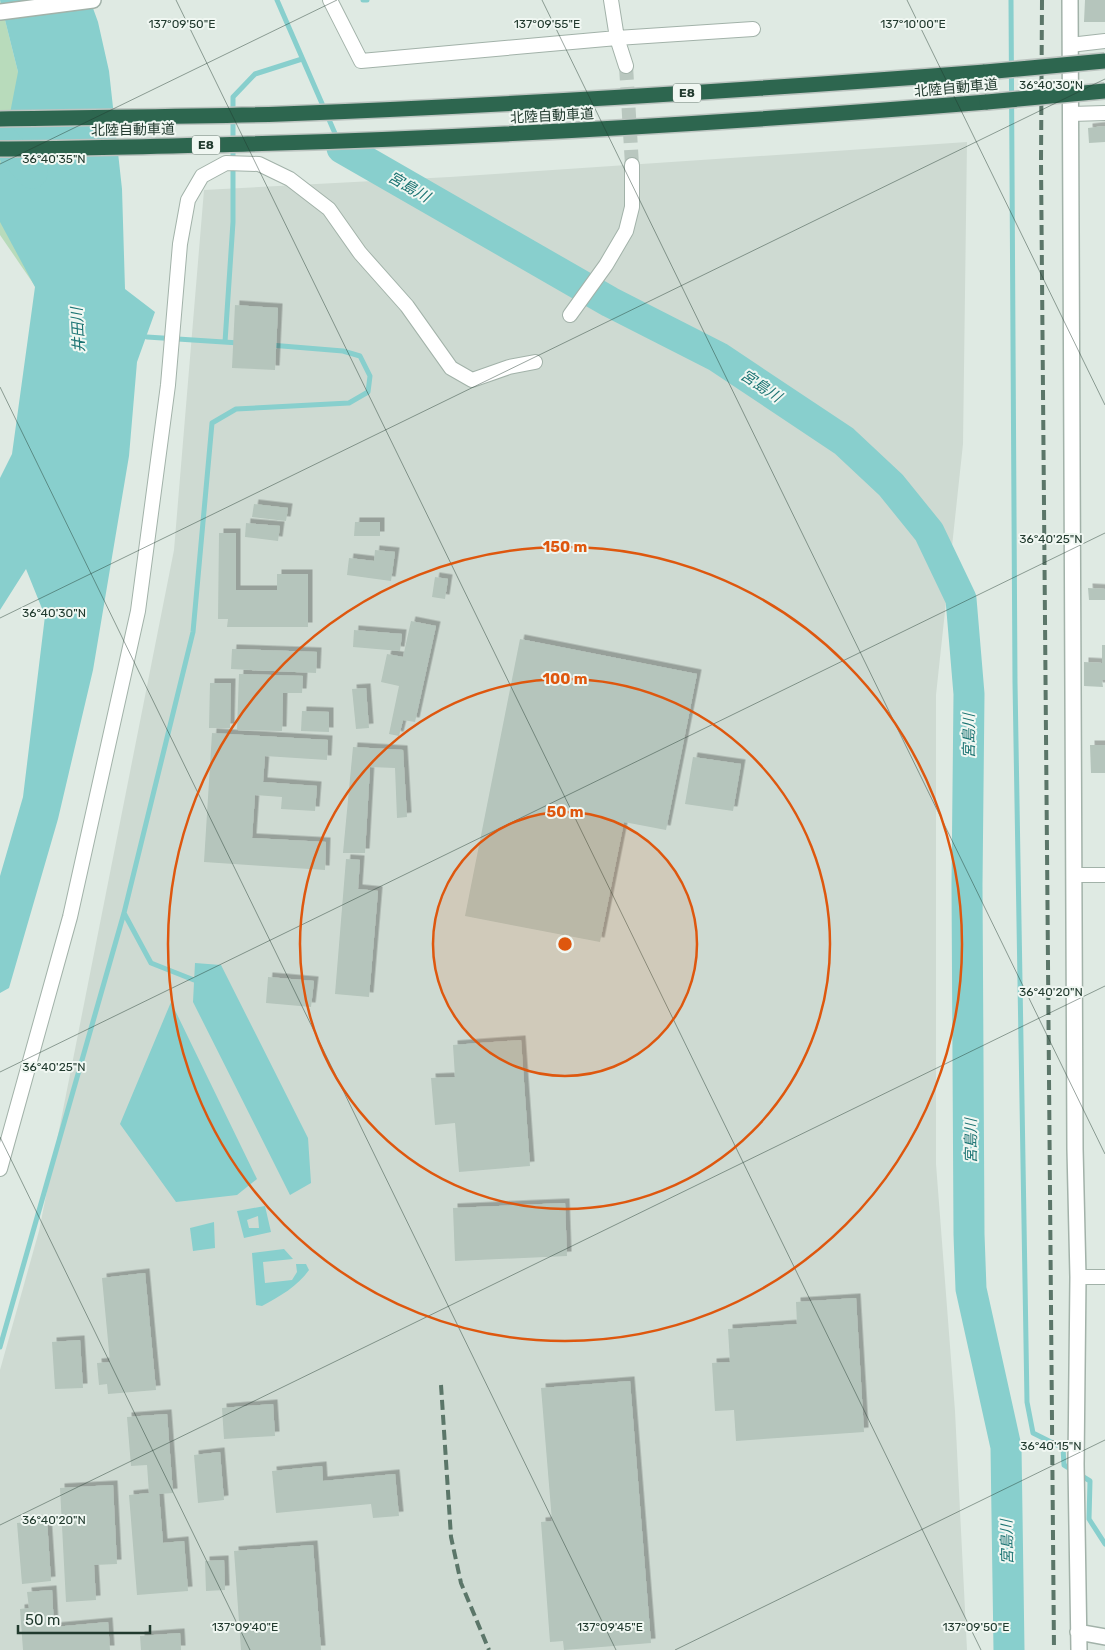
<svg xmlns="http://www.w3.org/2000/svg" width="1105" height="1650" viewBox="0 0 1105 1650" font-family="Rubik,'Noto Sans JP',sans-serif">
<defs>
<filter id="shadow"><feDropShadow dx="4.5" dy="-4.5" stdDeviation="0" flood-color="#0004"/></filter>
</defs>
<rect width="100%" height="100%" fill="#dfeae3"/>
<path fill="#cedad2" d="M 967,142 L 963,444 L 936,695 L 936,1164 L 955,1411 L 967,1650 L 0,1650 L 0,1370 L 39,1231 L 174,550 L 204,190 L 450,177 Z"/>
<path fill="#b8dbbb" d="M 0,0 L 18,72 L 35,286 L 0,235 Z"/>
<path fill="#88cfcd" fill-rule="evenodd" d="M 0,0 L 90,0 L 98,22 L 109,71 L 122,189 L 125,289 L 155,312 L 137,362 L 129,456 L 93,670 L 58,819 L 9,988 L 0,993 L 0,876 L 23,797 L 45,616 L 26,569 L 0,610 L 0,478 L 12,454 L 35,287 L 0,222 L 0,165 L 18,72 Z
M 195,963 L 221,965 L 308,1138 L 311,1183 L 290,1195 L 193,1002 Z
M 171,1002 L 257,1179 L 237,1195 L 176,1202 L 120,1124 Z
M 265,1206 L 271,1232 L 244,1238 L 237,1211 ZM 258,1216 L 259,1228 L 249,1228 L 247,1220 Z
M 214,1222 L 215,1248 L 193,1251 L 190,1228 Z
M 284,1249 L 293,1259 L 263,1262 L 265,1283 L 292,1280 L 297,1272 L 296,1264 L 306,1264 L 309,1270 C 298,1286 279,1297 262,1306 L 256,1305 L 252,1253 Z"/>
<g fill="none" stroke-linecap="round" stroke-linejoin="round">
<path stroke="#88cfcd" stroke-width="5" d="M 277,0 L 337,138
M 363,0 L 367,0
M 1011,0 L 1015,682 L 1027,1402 L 1033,1433 L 1063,1448 L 1064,1465 L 1090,1481 L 1089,1519 L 1105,1544
M 147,337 L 239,343
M 225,342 L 233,222 L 233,97 L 255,74 L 302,59
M 124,913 L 151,963 L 194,980
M 0,1347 L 124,913 L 193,632 L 212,423 L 236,409 L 349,403 L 368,392 L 370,376 L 360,356 L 343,351 L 270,345"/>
<path stroke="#88cfcd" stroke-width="31" d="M 0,137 L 32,173
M 342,148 L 610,302 L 718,357 L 844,441 L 891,485 L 929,532 L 961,599 L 969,694 L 967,885 L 969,1234 L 971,1289 L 1006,1447 L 1009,1650"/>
</g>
<path fill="#b5c5bc" filter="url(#shadow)" d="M 1085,0 L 1105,0 L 1105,22 L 1084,22 Z
M 1105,126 L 1105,142 L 1089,143 L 1088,128 Z
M 235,305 L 278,308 L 275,370 L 232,368 Z
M 254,504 L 288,508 L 286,521 L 252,517 Z
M 355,522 L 380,522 L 380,536 L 354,536 Z
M 246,523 L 280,526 L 278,541 L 245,537 Z
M 219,533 L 236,533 L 236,590 L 277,590 L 277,574 L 308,574 L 308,627 L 227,627 L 228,619 L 218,619 Z
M 375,550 L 395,552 L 391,581 L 347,575 L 349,558 L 374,561 Z
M 435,577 L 448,579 L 445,599 L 432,597 Z
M 1088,588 L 1105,589 L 1105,600 L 1089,600 Z
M 411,621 L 436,626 L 415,722 L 403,720 L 399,736 L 389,734 L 399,686 L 381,682 L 387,654 L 403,657 Z
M 354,630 L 402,634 L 400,651 L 353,647 Z
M 520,639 L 697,674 L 666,830 L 624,822 L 600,942 L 465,916 Z
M 1102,645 L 1105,645 L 1105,680 L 1102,680 L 1103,687 L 1084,686 L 1084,662 L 1102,663 Z
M 232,649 L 317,652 L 316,673 L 231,669 Z
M 239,674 L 303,676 L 302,693 L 283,693 L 282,731 L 237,730 Z
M 210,683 L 231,683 L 230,728 L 209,728 Z
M 366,688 L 369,728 L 356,729 L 352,689 Z
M 302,711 L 329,712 L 329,732 L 301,731 Z
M 212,733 L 328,740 L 327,760 L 265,756 L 263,782 L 317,786 L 315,811 L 281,809 L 282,797 L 255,795 L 252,838 L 326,842 L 325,870 L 204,862 Z
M 1090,745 L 1105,745 L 1105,773 L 1091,773 Z
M 353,747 L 403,750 L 407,817 L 397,818 L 395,768 L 370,767 L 365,853 L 343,853 Z
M 693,757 L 741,764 L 733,811 L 685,804 Z
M 346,859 L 360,860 L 358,889 L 378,891 L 369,997 L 335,994 Z
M 268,977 L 314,981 L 311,1007 L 266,1003 Z
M 521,1040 L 530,1166 L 459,1172 L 455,1123 L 435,1125 L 431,1078 L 455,1077 L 453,1045 Z
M 565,1203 L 567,1256 L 455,1261 L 453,1208 Z
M 145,1273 L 156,1390 L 108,1394 L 107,1384 L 99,1385 L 97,1363 L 110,1362 L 102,1278 Z
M 856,1298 L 864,1432 L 736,1441 L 734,1410 L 715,1411 L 712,1363 L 730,1362 L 728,1329 L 797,1324 L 796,1302 Z
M 80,1340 L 83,1388 L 55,1389 L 52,1342 Z
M 630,1381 L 651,1643 L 564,1650 L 563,1641 L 550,1642 L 541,1522 L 552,1521 L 541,1388 Z
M 273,1404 L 275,1436 L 224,1439 L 222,1408 Z
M 167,1414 L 173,1493 L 159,1494 L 163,1543 L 184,1541 L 188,1591 L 137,1595 L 129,1495 L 149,1493 L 147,1465 L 131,1466 L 127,1417 Z
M 220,1452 L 224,1500 L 198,1503 L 194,1455 Z
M 322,1466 L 323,1481 L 395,1474 L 399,1516 L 373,1518 L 371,1504 L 276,1513 L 272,1471 Z
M 113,1485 L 117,1564 L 94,1565 L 96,1600 L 66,1602 L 60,1488 Z
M 47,1520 L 51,1581 L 22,1584 L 17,1523 Z
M 313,1545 L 321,1650 L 241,1650 L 234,1551 Z
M 224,1560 L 225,1590 L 206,1591 L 205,1561 Z
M 52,1590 L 54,1627 L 108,1622 L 110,1650 L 23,1650 L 20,1609 L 29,1608 L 27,1592 Z
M 180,1633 L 181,1650 L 141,1650 L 140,1636 Z"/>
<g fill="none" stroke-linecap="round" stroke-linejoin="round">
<path stroke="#b9c7bf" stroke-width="14" stroke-dasharray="14 7" stroke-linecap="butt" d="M 626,66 L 632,165"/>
<defs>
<path id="minor" d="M 330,0 L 361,61 L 617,38 L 753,29
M 611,0 L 617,38 L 626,66
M 1070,45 L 1105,41
M 1071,114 L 1105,113
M 570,315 L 606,265 L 626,231 L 632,207 L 632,165
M 1074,875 L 1105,875
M 0,1169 L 70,917 L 138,611 L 168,385 L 180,244 L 188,200 L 202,176 L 226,163 L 259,164 L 290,179 L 329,209 L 360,253 L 407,306 L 451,368 L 472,380 L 509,367 L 535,362
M 1078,1277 L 1105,1277"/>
<path id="tertiary" d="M 1070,0 L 1075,1149 L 1078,1277 L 1076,1464 L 1079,1650
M 0,12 L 93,0
M 1078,1632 L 1105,1637"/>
<path id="motorway" d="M 0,119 C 94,117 188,117 282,114 C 517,105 751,90 985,72
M 0,149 C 83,149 166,146 248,144 C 495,137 741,122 987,102"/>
</defs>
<use href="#minor" stroke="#a2b2a9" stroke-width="16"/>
<use href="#tertiary" stroke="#a2b2a9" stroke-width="18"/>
<use href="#motorway" stroke="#bcc4c0" stroke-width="18"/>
<use href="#minor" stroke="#fff" stroke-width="14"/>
<use href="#tertiary" stroke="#fff" stroke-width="15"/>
<use href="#motorway" stroke="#2d664f" stroke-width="15"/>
<path stroke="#5b7669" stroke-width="4" stroke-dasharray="10 5" stroke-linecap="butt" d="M 1042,0 L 1041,162 L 1054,1650
M 441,1385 L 451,1537 L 461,1583 L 489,1650"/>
<defs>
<path id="motorway-bridge" d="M 985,72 L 1105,61
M 987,102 L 1105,91"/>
</defs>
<use href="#motorway-bridge" stroke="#bcc4c0" stroke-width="18" stroke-linecap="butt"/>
<use href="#motorway-bridge" stroke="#2d664f" stroke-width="15"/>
</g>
<path fill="none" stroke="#213a2e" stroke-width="1" stroke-opacity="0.45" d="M 176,0 L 981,1650M 542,0 L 1105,1154M 907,0 L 1105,405M 0,164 L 337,0M 0,387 L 616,1650M 0,618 L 1105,79M 0,1072 L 1105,533M 0,1137 L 250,1650M 0,1525 L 1105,986M 675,1650 L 1105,1440"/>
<circle cx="565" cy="944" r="132" fill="#de570e" fill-opacity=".12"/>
<g fill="none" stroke="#de570e" stroke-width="2.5">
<circle cx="565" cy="944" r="132"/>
<circle cx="565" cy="944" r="265"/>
<circle cx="565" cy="944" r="397"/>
</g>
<g text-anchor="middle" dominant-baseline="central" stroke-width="4" stroke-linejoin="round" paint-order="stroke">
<g fill="#f0f7f2" stroke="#5f7369" stroke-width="1">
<rect x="673" y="83.5" width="28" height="19" rx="4"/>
<rect x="192" y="135.5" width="28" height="19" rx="4"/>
</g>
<g font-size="12" font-weight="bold" fill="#213a2e">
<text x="687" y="93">E8</text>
<text x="206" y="145">E8</text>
</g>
<g font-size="14" fill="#213a2e" stroke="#f0f7f2">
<text transform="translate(956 88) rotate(-5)">北陸自動車道</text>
<text transform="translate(552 116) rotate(-3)">北陸自動車道</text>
<text transform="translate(133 130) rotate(-1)">北陸自動車道</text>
</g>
<g font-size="15" font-style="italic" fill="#1c7473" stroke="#f0f7f2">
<text transform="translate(409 187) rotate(30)">宮島川</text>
<text transform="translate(78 330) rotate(-93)">井田川</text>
<text transform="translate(761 386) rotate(34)">宮島川</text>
<text transform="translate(969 736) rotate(-90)">宮島川</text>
<text transform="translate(971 1141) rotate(-90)">宮島川</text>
<text transform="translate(1007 1542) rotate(-91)">宮島川</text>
</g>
</g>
<g font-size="12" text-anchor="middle" fill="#213a2e" stroke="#f0f7f2" stroke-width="4" stroke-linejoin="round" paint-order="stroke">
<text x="547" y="28">137°09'55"E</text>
<text x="913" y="28">137°10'00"E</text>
<text x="182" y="28">137°09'50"E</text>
<text x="1051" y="89">36°40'30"N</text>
<text x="54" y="163">36°40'35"N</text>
<text x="1051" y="543">36°40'25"N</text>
<text x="54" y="617">36°40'30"N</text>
<text x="1051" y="996">36°40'20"N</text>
<text x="54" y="1071">36°40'25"N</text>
<text x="1051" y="1450">36°40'15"N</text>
<text x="54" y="1524">36°40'20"N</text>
<text x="245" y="1631">137°09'40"E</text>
<text x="610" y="1631">137°09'45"E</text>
<text x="976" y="1631">137°09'50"E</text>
</g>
<circle cx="565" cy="944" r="8" fill="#de570e" stroke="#f0f7f2" stroke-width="2.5"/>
<g font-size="15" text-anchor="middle" font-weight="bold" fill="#de570e" stroke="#f0f7f2" stroke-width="4" stroke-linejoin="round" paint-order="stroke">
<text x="565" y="552">150 m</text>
<text x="565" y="684">100 m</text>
<text x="565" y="817">50 m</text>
</g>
<path d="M18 1625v8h132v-8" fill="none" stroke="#213a2e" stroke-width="2.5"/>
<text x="25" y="1625" font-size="15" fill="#213a2e" stroke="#f0f7f2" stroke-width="4" paint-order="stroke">50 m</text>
</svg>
